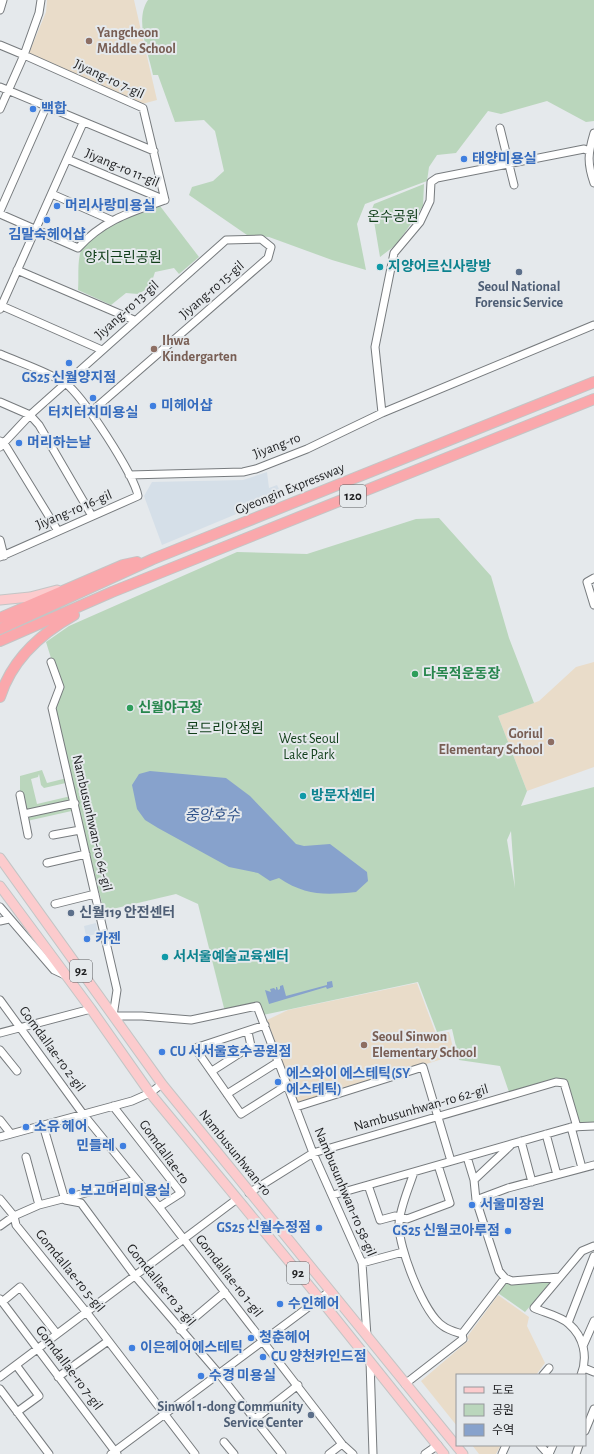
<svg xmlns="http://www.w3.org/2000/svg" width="594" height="1454" viewBox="0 0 594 1454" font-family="'Alegreya Sans','Noto Sans KR',sans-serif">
<rect width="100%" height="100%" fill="#e5e9ec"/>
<path fill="#d5dfe8" d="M 267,472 L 269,488 L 277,485 L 282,495 L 162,545 L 144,496 L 152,482 L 243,480 Z
M 96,923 L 98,934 L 86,936 L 84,926 Z"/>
<path fill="#e9dcc9" d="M 47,0 L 134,0 L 157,100 L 142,104 L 29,53 L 46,12 Z
M 594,662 L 594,767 L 527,791 L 498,716 L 539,701 L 576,667 Z
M 417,983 L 436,1034 L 449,1032 L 455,1055 L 298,1104 L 267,1020 L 288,1010 Z
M 498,1295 L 529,1317 L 527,1326 L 545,1363 L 536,1375 L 457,1375 L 457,1426 L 421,1381 L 469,1340 L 467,1337 Z
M 472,1445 L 501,1445 L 496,1454 L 479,1454 Z"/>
<path fill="#bad6bc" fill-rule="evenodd" d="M 148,0 L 594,0 L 594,121 L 586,122 L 547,101 L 501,114 L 488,111 L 456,153 L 437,155 L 429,167 L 427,181 L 365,204 L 357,224 L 366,270 L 332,260 L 269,237 L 247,235 L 189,195 L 192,187 L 213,181 L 224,171 L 215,131 L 204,120 L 175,122 L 158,75 L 153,75 C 149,54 134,20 148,0 Z
M 424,184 L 423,206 L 397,244 L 380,257 L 372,209 L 374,204 Z
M 160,206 L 199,257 L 179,274 L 174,268 L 155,272 L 152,281 L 154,285 L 138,294 L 126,293 L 111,305 L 78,290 C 79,278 77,262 81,250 C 88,228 140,214 160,206 Z
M 439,518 L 491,576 L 509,638 L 534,703 L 498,716 L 527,791 L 521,806 L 594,787 L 594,1125 L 576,1126 L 564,1083 L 510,1095 L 500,1066 L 459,1060 L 452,1029 L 437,1032 L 418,982 L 263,1015 L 260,1006 L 225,1012 L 198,904 L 176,894 L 104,911 L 52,708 L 60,687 L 46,642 L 69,626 L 237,552 L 307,554 L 416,519 ZM 511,831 L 515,888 L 507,840 Z
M 42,770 L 47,783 L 67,778 L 70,782 L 44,788 L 41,785 L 39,774 L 38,777 L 31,779 L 37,804 L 71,796 L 71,801 L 25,811 L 20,795 L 20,776 Z
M 76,806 L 76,810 L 27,821 L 26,817 Z
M 551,1280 L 552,1281 L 525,1312 L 498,1293 L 506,1282 L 510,1285 Z"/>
<path fill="#87a2cc" d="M 150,771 L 226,778 L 250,796 L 296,844 L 304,846 L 330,844 L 367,872 L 368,881 L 356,892 C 325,895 306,896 279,878 L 270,881 L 258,873 L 229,867 L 158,828 L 145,820 L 137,809 L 132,785 L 139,774 Z
M 332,981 L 333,987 L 327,989 L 326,987 L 269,1004 L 265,990 L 271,992 L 270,989 L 274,988 L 276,990 L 276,987 L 277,987 L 278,990 L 280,989 L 280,986 L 283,985 L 286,996 L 327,985 L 327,982 Z"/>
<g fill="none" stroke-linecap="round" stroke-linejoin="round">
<defs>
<path id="minor" d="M 0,10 L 3,0
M 0,45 L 24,55 L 39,13 L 41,0
M 0,87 L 154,151
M 0,109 L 24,55 L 143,108 L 165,200
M 500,128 L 514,185
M 594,133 C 588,153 587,163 594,183
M 67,159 L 165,200
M 52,194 L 111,220
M 0,211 L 46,107
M 0,214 L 78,248 C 103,220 131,212 165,200
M 17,270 L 134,320
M 2,306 L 102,350
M 0,309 L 83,123
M 0,354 C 21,363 46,371 65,383 C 82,394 135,476 138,496 L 0,557
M 0,402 L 30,415 L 39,425 L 92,516
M 382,413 L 375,347 L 394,253 L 420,222 L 430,201 L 431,182 L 437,178 L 584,149 L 589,151
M 0,441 L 4,443 L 58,531
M 0,447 L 30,415 L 226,240 L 261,239 L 271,247 L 268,258 L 91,412
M 129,475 L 243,472 L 256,469 L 307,449 L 382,413 L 594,325
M 0,540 L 4,556
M 594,578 L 587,582 L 594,605
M 51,662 L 60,687 L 52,708 L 117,990 L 113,1016 L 142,1016 L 191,1020 L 257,1006 L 313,1153 L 362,1263 L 367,1336
M 20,795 L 28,835
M 24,814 L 75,803
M 53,835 L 80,830
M 47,863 L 86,854
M 55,904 L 95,894
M 0,907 L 54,970 L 67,976
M 0,921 L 9,919
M 0,1000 L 83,1114 L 159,1207 L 342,1444 L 353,1454
M 265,1025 L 195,1048 L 241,1114 L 287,1085
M 0,1033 L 91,1009
M 0,1050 L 17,1071
M 212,1071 L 251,1046 L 248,1032
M 227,1094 L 278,1062
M 113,1106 L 181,1193 L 159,1207
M 296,1107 L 423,1067 L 451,1161
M 0,1120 L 11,1134
M 43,1125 L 65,1200 L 81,1203 L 135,1276 L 220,1375 L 282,1454
M 571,1127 L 582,1168
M 546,1134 L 557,1175
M 0,1137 L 132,1101 L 150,1093 L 162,1084
M 521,1141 L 532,1182
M 26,1157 L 39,1205
M 467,1157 L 474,1180
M 414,1172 C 409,1188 400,1207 399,1224 C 398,1247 424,1314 443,1326 C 448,1330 456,1332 462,1334
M 368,1185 L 380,1220 L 395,1216 L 407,1219 L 450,1203 L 438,1165
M 249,1193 L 313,1153 L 556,1082 L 564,1083 L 577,1127
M 333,1195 L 571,1127 L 594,1126
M 0,1199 L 14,1216 L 16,1225 L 87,1313 L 195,1454
M 476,1200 L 508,1188 L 594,1165
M 0,1226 L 14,1216 L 39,1205 L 136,1180
M 362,1263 L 403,1252
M 505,1278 L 499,1271 L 476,1200 L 474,1180 L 511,1145
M 0,1299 L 117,1454
M 2,1302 L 20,1287 L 57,1334
M 568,1323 L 594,1256
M 180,1330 L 225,1292
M 583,1346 L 594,1321
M 370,1361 L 373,1454
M 16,1365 L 39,1396 L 17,1412
M 584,1368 L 594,1372
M 543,1375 L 549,1368
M 581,1375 C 588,1357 584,1337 569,1324 C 561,1316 545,1313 534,1308 L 582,1251 L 594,1246
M 0,1377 L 237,1199
M 58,1377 L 108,1341
M 405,1384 L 463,1339 L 462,1334 L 505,1278 L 512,1281 L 560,1277
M 0,1389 L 49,1454
M 255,1419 L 298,1385
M 585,1431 L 594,1409
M 224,1442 L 234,1454
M 540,1445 L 548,1454
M 111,1454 L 330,1291
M 329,1454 L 342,1444
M 425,1454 L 438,1445
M 502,1454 L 506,1445
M 549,1454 L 553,1445
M 576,1454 L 579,1445"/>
<path id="major" d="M 0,600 L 30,597 L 57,590
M 0,858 L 162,1084 L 463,1454
M 0,886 L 91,1009 L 150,1093 L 320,1299 L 444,1454"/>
<path id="highway" d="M 0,618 L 123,565 L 137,562
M 0,629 L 153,559 L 594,382
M 0,641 L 112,592 L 594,399
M 0,697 C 12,659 40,634 74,615"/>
</defs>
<use href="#minor" stroke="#777b7e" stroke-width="9"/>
<use href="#major" stroke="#c4c5c5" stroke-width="11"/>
<use href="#highway" stroke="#c4c5c5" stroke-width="12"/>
<use href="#minor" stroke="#fff" stroke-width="7"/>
<use href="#major" stroke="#fccbcd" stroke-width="9"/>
<use href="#highway" stroke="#faa8ac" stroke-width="10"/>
</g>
<g fill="#8d6e63" stroke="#e5e9ec" stroke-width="1.5">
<circle cx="89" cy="41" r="4"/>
<circle cx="154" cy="349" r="4"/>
<circle cx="551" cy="742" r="4"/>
<circle cx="364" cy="1045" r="4"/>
</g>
<g fill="#3f7fe0" stroke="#e5e9ec" stroke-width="1.5">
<circle cx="33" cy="109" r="4"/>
<circle cx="464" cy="159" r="4"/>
<circle cx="57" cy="206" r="4"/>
<circle cx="47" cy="220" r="4"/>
<circle cx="69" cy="363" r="4"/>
<circle cx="93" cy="398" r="4"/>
<circle cx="153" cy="406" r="4"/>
<circle cx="19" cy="443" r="4"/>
<circle cx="87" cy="939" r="4"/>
<circle cx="162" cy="1052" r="4"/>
<circle cx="278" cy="1082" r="4"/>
<circle cx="26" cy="1127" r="4"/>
<circle cx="123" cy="1146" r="4"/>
<circle cx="72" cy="1191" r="4"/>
<circle cx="472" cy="1205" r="4"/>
<circle cx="319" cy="1228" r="4"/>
<circle cx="508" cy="1231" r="4"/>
<circle cx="280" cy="1304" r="4"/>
<circle cx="251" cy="1338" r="4"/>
<circle cx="132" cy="1348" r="4"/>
<circle cx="263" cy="1357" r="4"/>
<circle cx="201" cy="1376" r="4"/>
</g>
<g fill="#0f9aa8" stroke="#e5e9ec" stroke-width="1.5">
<circle cx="380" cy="267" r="4"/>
<circle cx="303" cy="796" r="4"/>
<circle cx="165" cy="957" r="4"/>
</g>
<g fill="#5c6f8a" stroke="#e5e9ec" stroke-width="1.5">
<circle cx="519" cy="272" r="4"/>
<circle cx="71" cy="913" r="4"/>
<circle cx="311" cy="1415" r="4"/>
</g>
<g fill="#2e9e5b" stroke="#e5e9ec" stroke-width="1.5">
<circle cx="415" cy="674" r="4"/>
<circle cx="130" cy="708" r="4"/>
</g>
<g text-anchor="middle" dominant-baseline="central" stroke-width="4" stroke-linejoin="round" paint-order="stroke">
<g fill="#e5e9ec" stroke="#5a5c5e" stroke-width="1">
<rect x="340" y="485" width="26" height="22" rx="3"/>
<rect x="70" y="960" width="22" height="22" rx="3"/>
<rect x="287" y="1262" width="22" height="22" rx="3"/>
</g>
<g font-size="13" font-weight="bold" fill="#1e1f21">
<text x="353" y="496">120</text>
<text x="81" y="971">92</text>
<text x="298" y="1273">92</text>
</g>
<g font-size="14" font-weight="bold" fill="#785e54" stroke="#e5e9ec" text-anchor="start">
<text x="97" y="33">Yangcheon<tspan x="97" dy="16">Middle School</tspan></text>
<text x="162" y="341">Ihwa<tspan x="162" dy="16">Kindergarten</tspan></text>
<text x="543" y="734" text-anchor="end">Goriul<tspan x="543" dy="16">Elementary School</tspan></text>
<text x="372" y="1037">Seoul Sinwon<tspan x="372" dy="16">Elementary School</tspan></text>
</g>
<g font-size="14" fill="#1e1f21" stroke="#e5e9ec">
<text transform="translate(109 79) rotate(25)">Jiyang-ro 7-gil</text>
<text transform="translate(122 168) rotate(23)">Jiyang-ro 11-gil</text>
<text transform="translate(212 290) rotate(-41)">Jiyang-ro 15-gil</text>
<text transform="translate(127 310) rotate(-42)">Jiyang-ro 13-gil</text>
<text transform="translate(277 446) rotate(-21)">Jiyang-ro</text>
<text transform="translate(290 489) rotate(-22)">Gyeongin Expressway</text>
<text transform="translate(74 510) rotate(-23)">Jiyang-ro 16-gil</text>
<text transform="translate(92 823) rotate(77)">Nambusunhwan-ro 64-gil</text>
<text transform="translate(52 1049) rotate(54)">Gomdallae-ro 2-gil</text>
<text transform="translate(421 1108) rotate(-16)">Nambusunhwan-ro 62-gil</text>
<text transform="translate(164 1152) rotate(54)">Gomdallae-ro</text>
<text transform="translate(235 1153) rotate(51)">Nambusunhwan-ro</text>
<text transform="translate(345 1192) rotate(67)">Nambusunhwan-ro 58-gil</text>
<text transform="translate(70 1271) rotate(51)">Gomdallae-ro 5-gil</text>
<text transform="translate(229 1276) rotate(52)">Gomdallae-ro 1-gil</text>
<text transform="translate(161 1285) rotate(51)">Gomdallae-ro 3-gil</text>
<text transform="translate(69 1368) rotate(53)">Gomdallae-ro 7-gil</text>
</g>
<g font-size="14" font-weight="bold" fill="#366cbe" stroke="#e5e9ec" text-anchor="start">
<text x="41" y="109">백합</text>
<text x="472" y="159">태양미용실</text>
<text x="65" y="206">머리사랑미용실</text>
<text x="47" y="235" text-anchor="middle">김말숙헤어샵</text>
<text x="69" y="378" text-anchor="middle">GS25 신월양지점</text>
<text x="161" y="406">미헤어샵</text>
<text x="93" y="413" text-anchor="middle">터치터치미용실</text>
<text x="27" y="443">머리하는날</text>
<text x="95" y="939">카젠</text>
<text x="170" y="1052">CU 서서울호수공원점</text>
<text x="286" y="1074">에스와이 에스테틱(SY<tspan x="286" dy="16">에스테틱)</tspan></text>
<text x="34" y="1127">소유 헤어</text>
<text x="115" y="1146" text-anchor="end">민들레</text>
<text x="80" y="1191">보고머리미용실</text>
<text x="480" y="1205">서울미장원</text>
<text x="311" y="1228" text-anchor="end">GS25 신월수정점</text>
<text x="500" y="1231" text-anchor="end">GS25 신월코아루점</text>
<text x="288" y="1304">수인헤어</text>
<text x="259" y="1338">청춘헤어</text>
<text x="140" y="1348">이은헤어에스테틱</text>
<text x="271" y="1357">CU 양천카인드점</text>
<text x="209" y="1376">수경 미용실</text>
</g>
<g font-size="14" fill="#103e19" stroke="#e5e9ec">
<text x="393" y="217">온수공원</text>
<text x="123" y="258">양지근린공원</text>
<text x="225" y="729">몬드리안정원</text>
<text x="309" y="739">West Seoul<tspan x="309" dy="16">Lake Park</tspan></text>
</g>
<g font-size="14" font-weight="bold" fill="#0d838f" stroke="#e5e9ec" text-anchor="start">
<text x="388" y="267">지양어르신사랑방</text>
<text x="311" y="796">방문자센터</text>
<text x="173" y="957">서서울예술교육센터</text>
</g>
<g font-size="14" font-weight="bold" fill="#4e5e75" stroke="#e5e9ec">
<text x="519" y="287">Seoul National<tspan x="519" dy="16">Forensic Service</tspan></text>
<text x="79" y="913" text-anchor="start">신월119 안전센터</text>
<text x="303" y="1407" text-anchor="end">Sinwol 1-dong Community<tspan x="303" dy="16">Service Center</tspan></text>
</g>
<g font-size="14" font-weight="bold" fill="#27864d" stroke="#e5e9ec" text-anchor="start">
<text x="423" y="674">다목적운동장</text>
<text x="138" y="708">신월야구장</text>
</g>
<g font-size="15" font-style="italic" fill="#305289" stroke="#e5e9ec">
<text x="212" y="815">중앙호수</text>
</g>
</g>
<rect x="456" y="1374" width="130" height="72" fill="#e5e9ec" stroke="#95989b"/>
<rect x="464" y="1387" width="20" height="6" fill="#fccbcd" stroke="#95989b"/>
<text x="492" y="1394" font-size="12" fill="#1e1f21">도로</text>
<rect x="464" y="1404" width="20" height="12" fill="#bad6bc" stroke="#95989b"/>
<text x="492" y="1414" font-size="12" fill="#1e1f21">공원</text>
<rect x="464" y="1424" width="20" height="12" fill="#87a2cc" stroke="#95989b"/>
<text x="492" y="1434" font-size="12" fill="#1e1f21">수역</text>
</svg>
